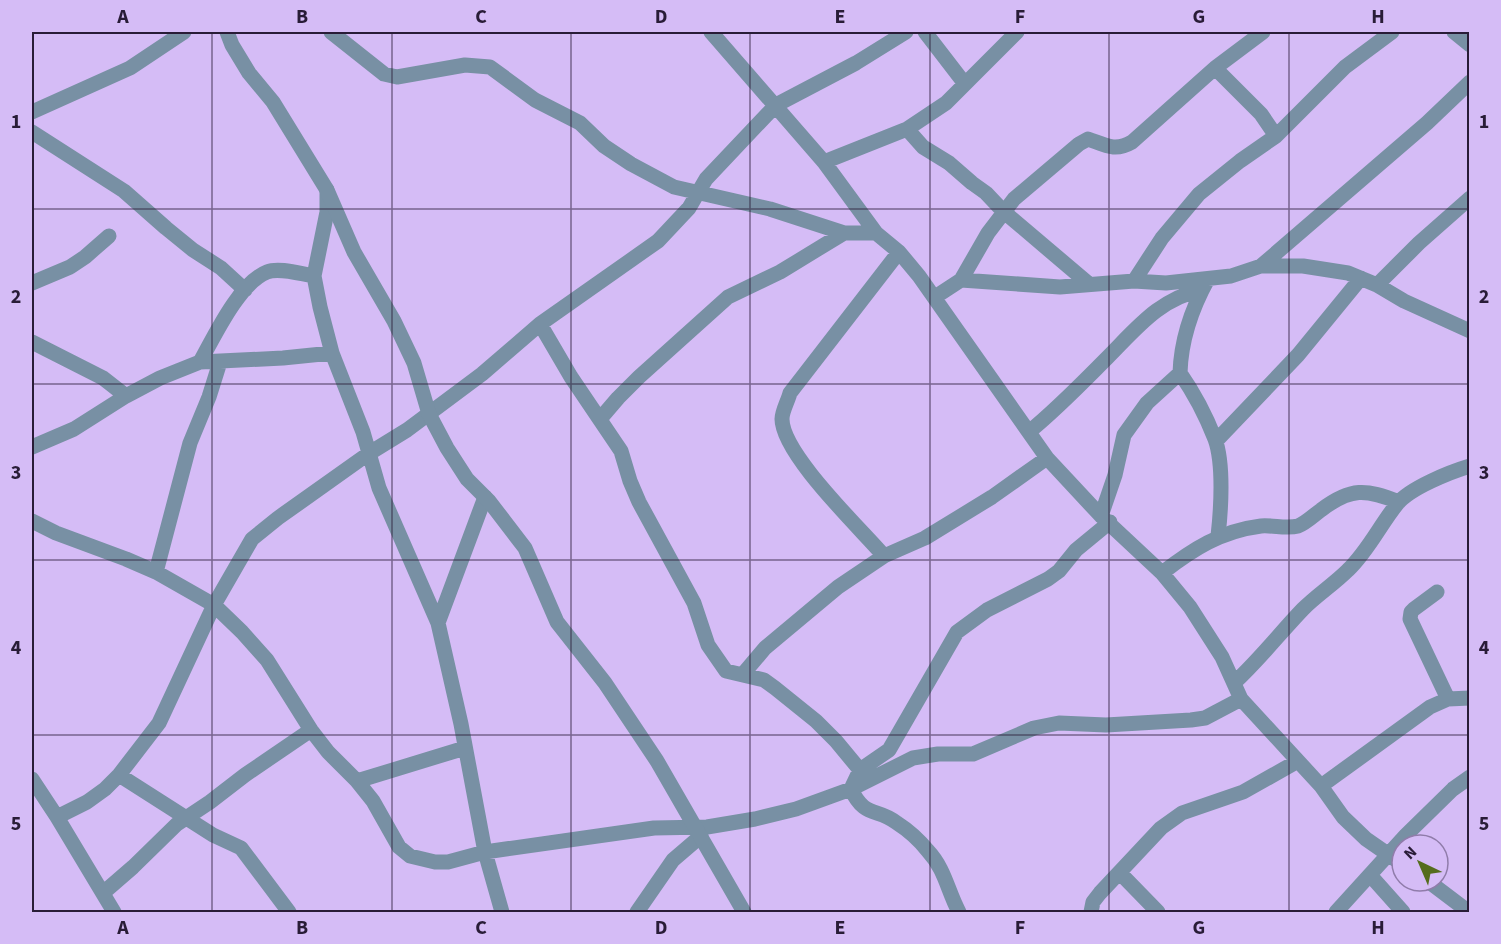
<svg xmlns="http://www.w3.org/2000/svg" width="1501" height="944" viewBox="0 0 1501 944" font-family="'Source Sans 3',sans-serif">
<rect width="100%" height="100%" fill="#d5bcf6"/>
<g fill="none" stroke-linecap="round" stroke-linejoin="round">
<path stroke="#7890a4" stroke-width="15" d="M 331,32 L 384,74 L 397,77 L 465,65 L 490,67 L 535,100 L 580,123 L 604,146 L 631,164 L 674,187 L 770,209 L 844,233 L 876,233
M 711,32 L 824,162 L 876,233 L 899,252 L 919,276 L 1047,458 L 1101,516 L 1162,573 L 1190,607 L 1222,657 L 1241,699 L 1321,786 L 1343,817 L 1366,839 L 1402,864
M 925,32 L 965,84
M 1454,32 L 1470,45
M 1215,68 L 1261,114 L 1276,136
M 32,112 L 130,68 L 184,32
M 907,129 L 923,147 L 949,163 L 972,183 L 986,193 L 1003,211 L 1089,284
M 32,132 L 124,191 L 166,228 L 193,250 L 221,268 L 245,290
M 824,162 L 907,129 L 946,103 L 1017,32
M 327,190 L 327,212 L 314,276 L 320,307 L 332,353 L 363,432 L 379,488 L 438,623 L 461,724 L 485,852 L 502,912
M 1261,266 L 1427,123 L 1470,82
M 961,280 L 1060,287 L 1134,281 L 1166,283 L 1231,276 L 1261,266 L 1303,266 L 1348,273 L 1377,285 L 1404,301 L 1470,331
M 1134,281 L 1162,238 L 1199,194 L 1240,161 L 1276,136 L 1345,67 L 1392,32
M 32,283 L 70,267 L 85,257 L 109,236
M 1377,285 L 1419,243 L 1470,198
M 935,297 L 961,280 L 988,233 L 1014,199 L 1079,144 L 1088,139 C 1105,145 1115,152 1132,142 L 1215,68 L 1263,32
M 540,324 L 571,377 L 621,451 L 630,481 L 639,502 L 694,603 L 708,645 L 726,671 L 764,680 L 775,688 L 816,721 L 836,741 L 860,770
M 32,342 L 103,378 L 126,396
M 200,362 C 214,337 239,283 267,272 C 279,267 301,274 314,276
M 1180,373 C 1194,393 1206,416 1215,439 C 1224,464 1221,510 1218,536
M 600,419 L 618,398 L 639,377 L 728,297 L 780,272 L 844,233
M 1030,431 C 1058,408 1082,383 1107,358 C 1136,329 1160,298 1202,290
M 1216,441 L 1298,355 L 1361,278
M 32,447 L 74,429 L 126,396 L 160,378 L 200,362 L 283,358 L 332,353
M 1101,516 L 1115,475 L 1124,435 L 1147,403 L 1180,373 C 1181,340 1192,308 1208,279
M 32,521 L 56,533 L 126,559 L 156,572 L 214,605 L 242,632 L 267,660 L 311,730 L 328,752 L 357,781 L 373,801 L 399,847 L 410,856 L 435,862 L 448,862 L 485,852 L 654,828 L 707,827 L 755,819 L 796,809 L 851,789 L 913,758 L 938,754 L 973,754 L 1034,728 L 1059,723 L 1106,725 L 1191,720 L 1205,718 L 1241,699
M 884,556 C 861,529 782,454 782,419 C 782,411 788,401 790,393 L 899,252
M 156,572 L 190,443 L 209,397 L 220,362
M 1162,573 C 1193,549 1221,531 1261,526 C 1273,525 1287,529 1298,526 C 1306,523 1314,515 1321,510 C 1351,487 1366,489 1399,502
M 1437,592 L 1414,609 L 1411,612 L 1410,619 L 1448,699
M 438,623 L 485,497
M 743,674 L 765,648 L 838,587 L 884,556 L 925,538 L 992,497 L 1047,458
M 1234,683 C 1259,660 1280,633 1303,609 C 1317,595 1334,584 1348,570 C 1368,551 1380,525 1397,504 C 1410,488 1450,472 1470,466
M 119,775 L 213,835 L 241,848 L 289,912
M 32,779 L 57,817 L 114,912
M 357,781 L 465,748
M 1321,786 L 1430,707 L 1448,699 L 1470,698
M 57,817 L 87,802 L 105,789 L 119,775 L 159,723 L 214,605 L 252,539 L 278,518 L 368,454 L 407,430 L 482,374 L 540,324 L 658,241 L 689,208 L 706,179 L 776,105 L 856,63 L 906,32
M 1120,873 L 1158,912
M 1370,875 L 1403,912
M 1428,881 L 1469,912
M 103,893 L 133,867 L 177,824 L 210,802 L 245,775 L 311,730
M 637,912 L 673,860 L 701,836
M 959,912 C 948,892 945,869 928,851 C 920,841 908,830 897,823 C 877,807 865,819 851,789 L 860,770 L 889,750 L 957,632 L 987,610 L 1048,579 L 1059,571 L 1076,550 L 1110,522
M 1091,912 L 1093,902 L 1100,893 L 1161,828 L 1182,813 L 1243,792 L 1298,761
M 1336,912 L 1406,835 L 1453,789 L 1470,777"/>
<path stroke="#7890a4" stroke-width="15" d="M 227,32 L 232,45 L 249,73 L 273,102 L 327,190 L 354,252 L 394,321 L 414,363 L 429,414 L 447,448 L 467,479 L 489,501 L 525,548 L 557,622 L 605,683 L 657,761 L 744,912"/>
</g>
<path fill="none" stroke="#291c37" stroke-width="1.5" stroke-opacity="0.55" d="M 212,32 L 212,912M 392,32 L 392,912M 571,32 L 571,912M 750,32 L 750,912M 930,32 L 930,912M 1109,32 L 1109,912M 1289,32 L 1289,912M 32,209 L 1470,209M 32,384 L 1470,384M 32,560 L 1470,560M 32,735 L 1470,735"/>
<rect width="1501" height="944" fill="none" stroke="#d5bcf6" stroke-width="66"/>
<g transform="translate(1420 863) rotate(316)"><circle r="28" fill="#d5bcf6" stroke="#907caa" stroke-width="1.5"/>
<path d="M0-4.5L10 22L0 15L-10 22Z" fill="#556c1d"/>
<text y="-9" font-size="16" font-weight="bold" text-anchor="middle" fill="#291c37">N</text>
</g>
<rect x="33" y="33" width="1435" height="878" fill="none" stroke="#291c37" stroke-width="2"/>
<g font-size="20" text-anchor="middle" font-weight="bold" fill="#291c37">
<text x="123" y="23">A</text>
<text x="302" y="23">B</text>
<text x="481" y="23">C</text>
<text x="661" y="23">D</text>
<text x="840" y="23">E</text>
<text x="1020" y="23">F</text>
<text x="1199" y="23">G</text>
<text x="1378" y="23">H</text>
<text x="16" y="128">1</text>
<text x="1484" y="128">1</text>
<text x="16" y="303">2</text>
<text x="1484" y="303">2</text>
<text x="16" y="479">3</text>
<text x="1484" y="479">3</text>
<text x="16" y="654">4</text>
<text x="1484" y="654">4</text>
<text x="16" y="830">5</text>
<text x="1484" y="830">5</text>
<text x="123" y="934">A</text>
<text x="302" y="934">B</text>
<text x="481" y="934">C</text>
<text x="661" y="934">D</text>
<text x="840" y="934">E</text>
<text x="1020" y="934">F</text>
<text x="1199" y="934">G</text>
<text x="1378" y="934">H</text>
</g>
</svg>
